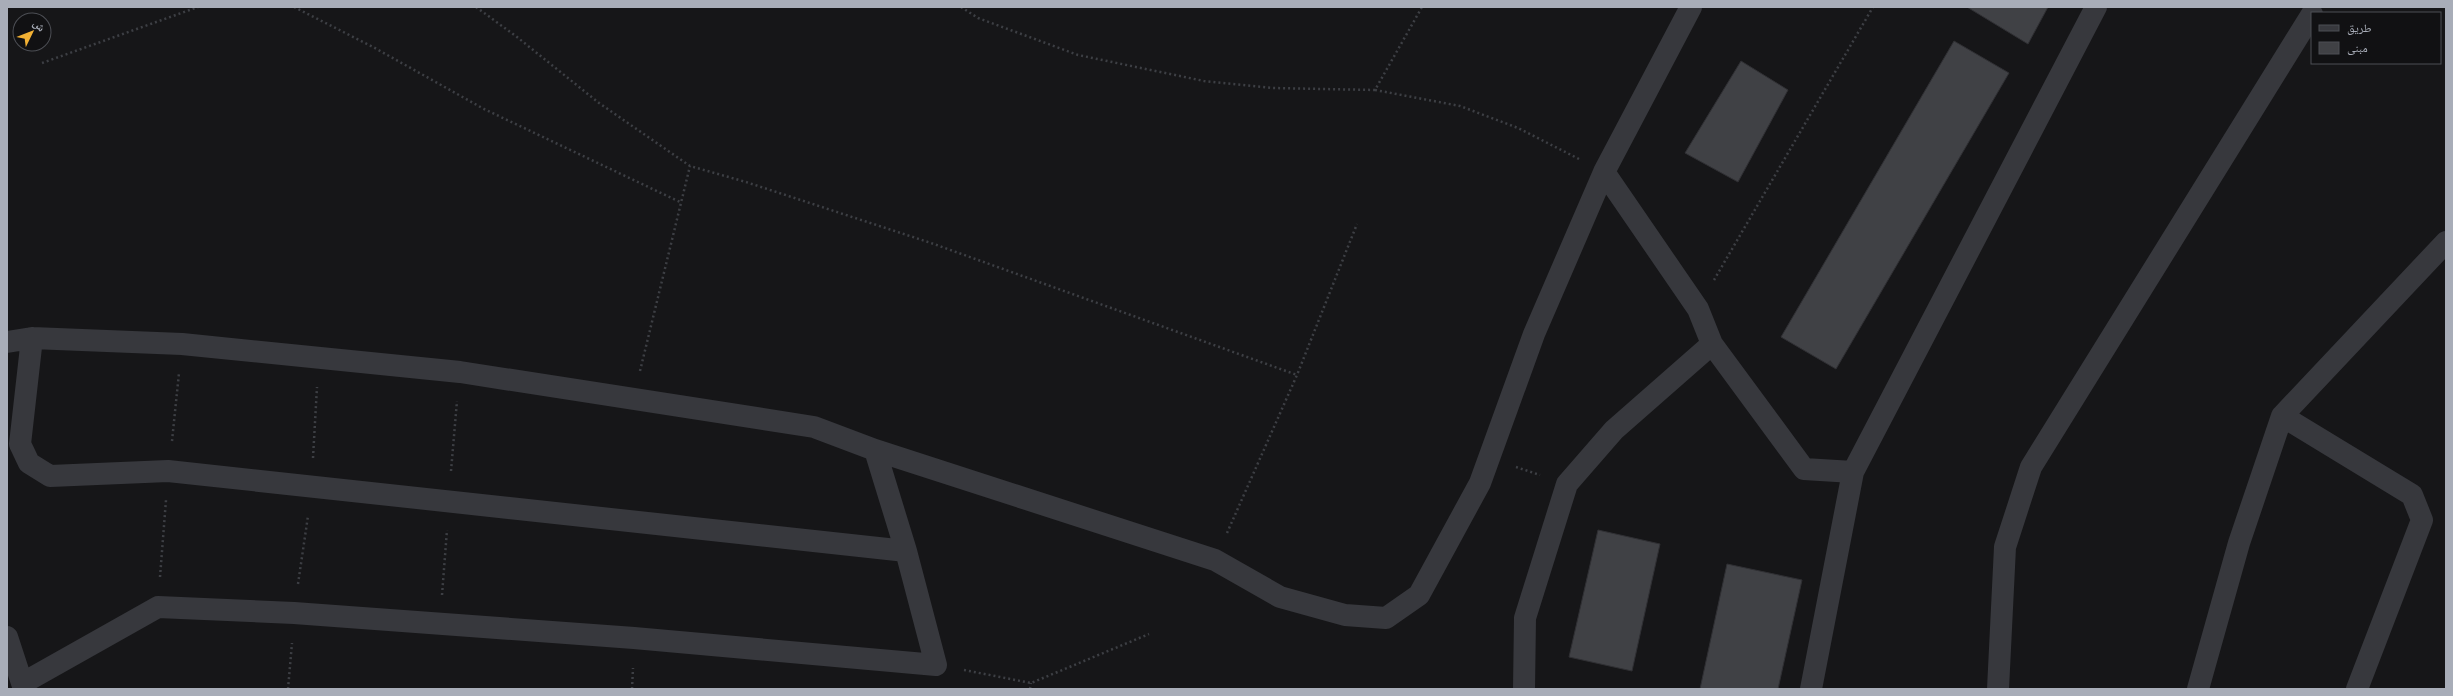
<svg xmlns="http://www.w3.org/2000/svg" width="2453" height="696" viewBox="0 0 2453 696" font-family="Inter,'Noto Naskh Arabic',sans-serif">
<rect width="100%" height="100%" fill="#161618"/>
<path fill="#404145" stroke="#303034" d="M 1967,7 L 2048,7 L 2028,44 Z
M 1954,41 L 2009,73 L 1836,369 L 1781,337 Z
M 1741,61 L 1788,90 L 1738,182 L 1685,153 Z
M 1598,530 L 1660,544 L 1632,671 L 1569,657 Z
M 1727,564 L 1802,580 L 1778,689 L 1700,689 Z"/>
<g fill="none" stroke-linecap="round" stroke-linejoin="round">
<path stroke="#3d3f44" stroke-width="2.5" stroke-dasharray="2 3" stroke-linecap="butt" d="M 294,7 L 373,47 L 484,109 L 680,202
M 476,7 L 517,37 L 599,103 L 690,166 L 746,182 L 931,243 L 1297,375
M 961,7 L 978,18 L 1078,55 L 1204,81 L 1272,88 L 1375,90 L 1422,7
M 42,63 L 198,7
M 1375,90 L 1460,106 L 1518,128 L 1579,159
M 1714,280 L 1873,7
M 640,371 L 690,166
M 172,441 L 179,373
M 313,458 L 317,387
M 1516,467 L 1540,475
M 451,471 L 457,401
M 1227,533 L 1297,375 L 1357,224
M 160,577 L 166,500
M 298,584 L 308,516
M 442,595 L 447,530
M 964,670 L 1031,683 L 1149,634
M 288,689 L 292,643
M 632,689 L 633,668
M 1030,689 L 1031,683"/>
<path stroke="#37383d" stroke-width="22" d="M 1691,7 L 1604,172 L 1698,309 L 1712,344 L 1804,469 L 1853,472
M 32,338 L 20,444 L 29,463 L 50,476 L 168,471 L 906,551
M 7,342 L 32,338 L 182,344 L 460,372 L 814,427 L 875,450 L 906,551 L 936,665 L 634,638 L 294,613 L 158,607 L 23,683
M 2282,416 L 2412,495 L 2422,520 L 2357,689
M 875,450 L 1215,560 L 1280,597 L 1345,615 L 1386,618 L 1419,595 L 1480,483 L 1534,334 L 1604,172
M 7,637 L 24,689
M 1524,689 L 1525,618 L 1567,484 L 1614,430 L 1712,344
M 1811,689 L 1853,472 L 2096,7
M 1998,689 L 2005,547 L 2031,467 L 2312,14
M 2198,689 L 2239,543 L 2282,416 L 2446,242"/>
</g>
<rect width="2453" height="696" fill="none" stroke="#a8adb8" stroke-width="16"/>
<rect x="2311" y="12" width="130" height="52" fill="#111113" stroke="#4d4f55"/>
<rect x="2319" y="25" width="20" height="6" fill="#37383d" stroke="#4d4f55"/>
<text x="2347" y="32" font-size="12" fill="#a8adb8">طريق</text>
<rect x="2319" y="42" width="20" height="12" fill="#404145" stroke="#4d4f55"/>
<text x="2347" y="52" font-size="12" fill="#a8adb8">مبنى</text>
<g transform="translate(32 32) rotate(47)"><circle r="19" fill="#111113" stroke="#4d4f55"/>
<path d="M0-3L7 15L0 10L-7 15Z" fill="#f2b134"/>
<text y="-6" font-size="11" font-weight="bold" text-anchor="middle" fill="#a8adb8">ش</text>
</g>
</svg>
